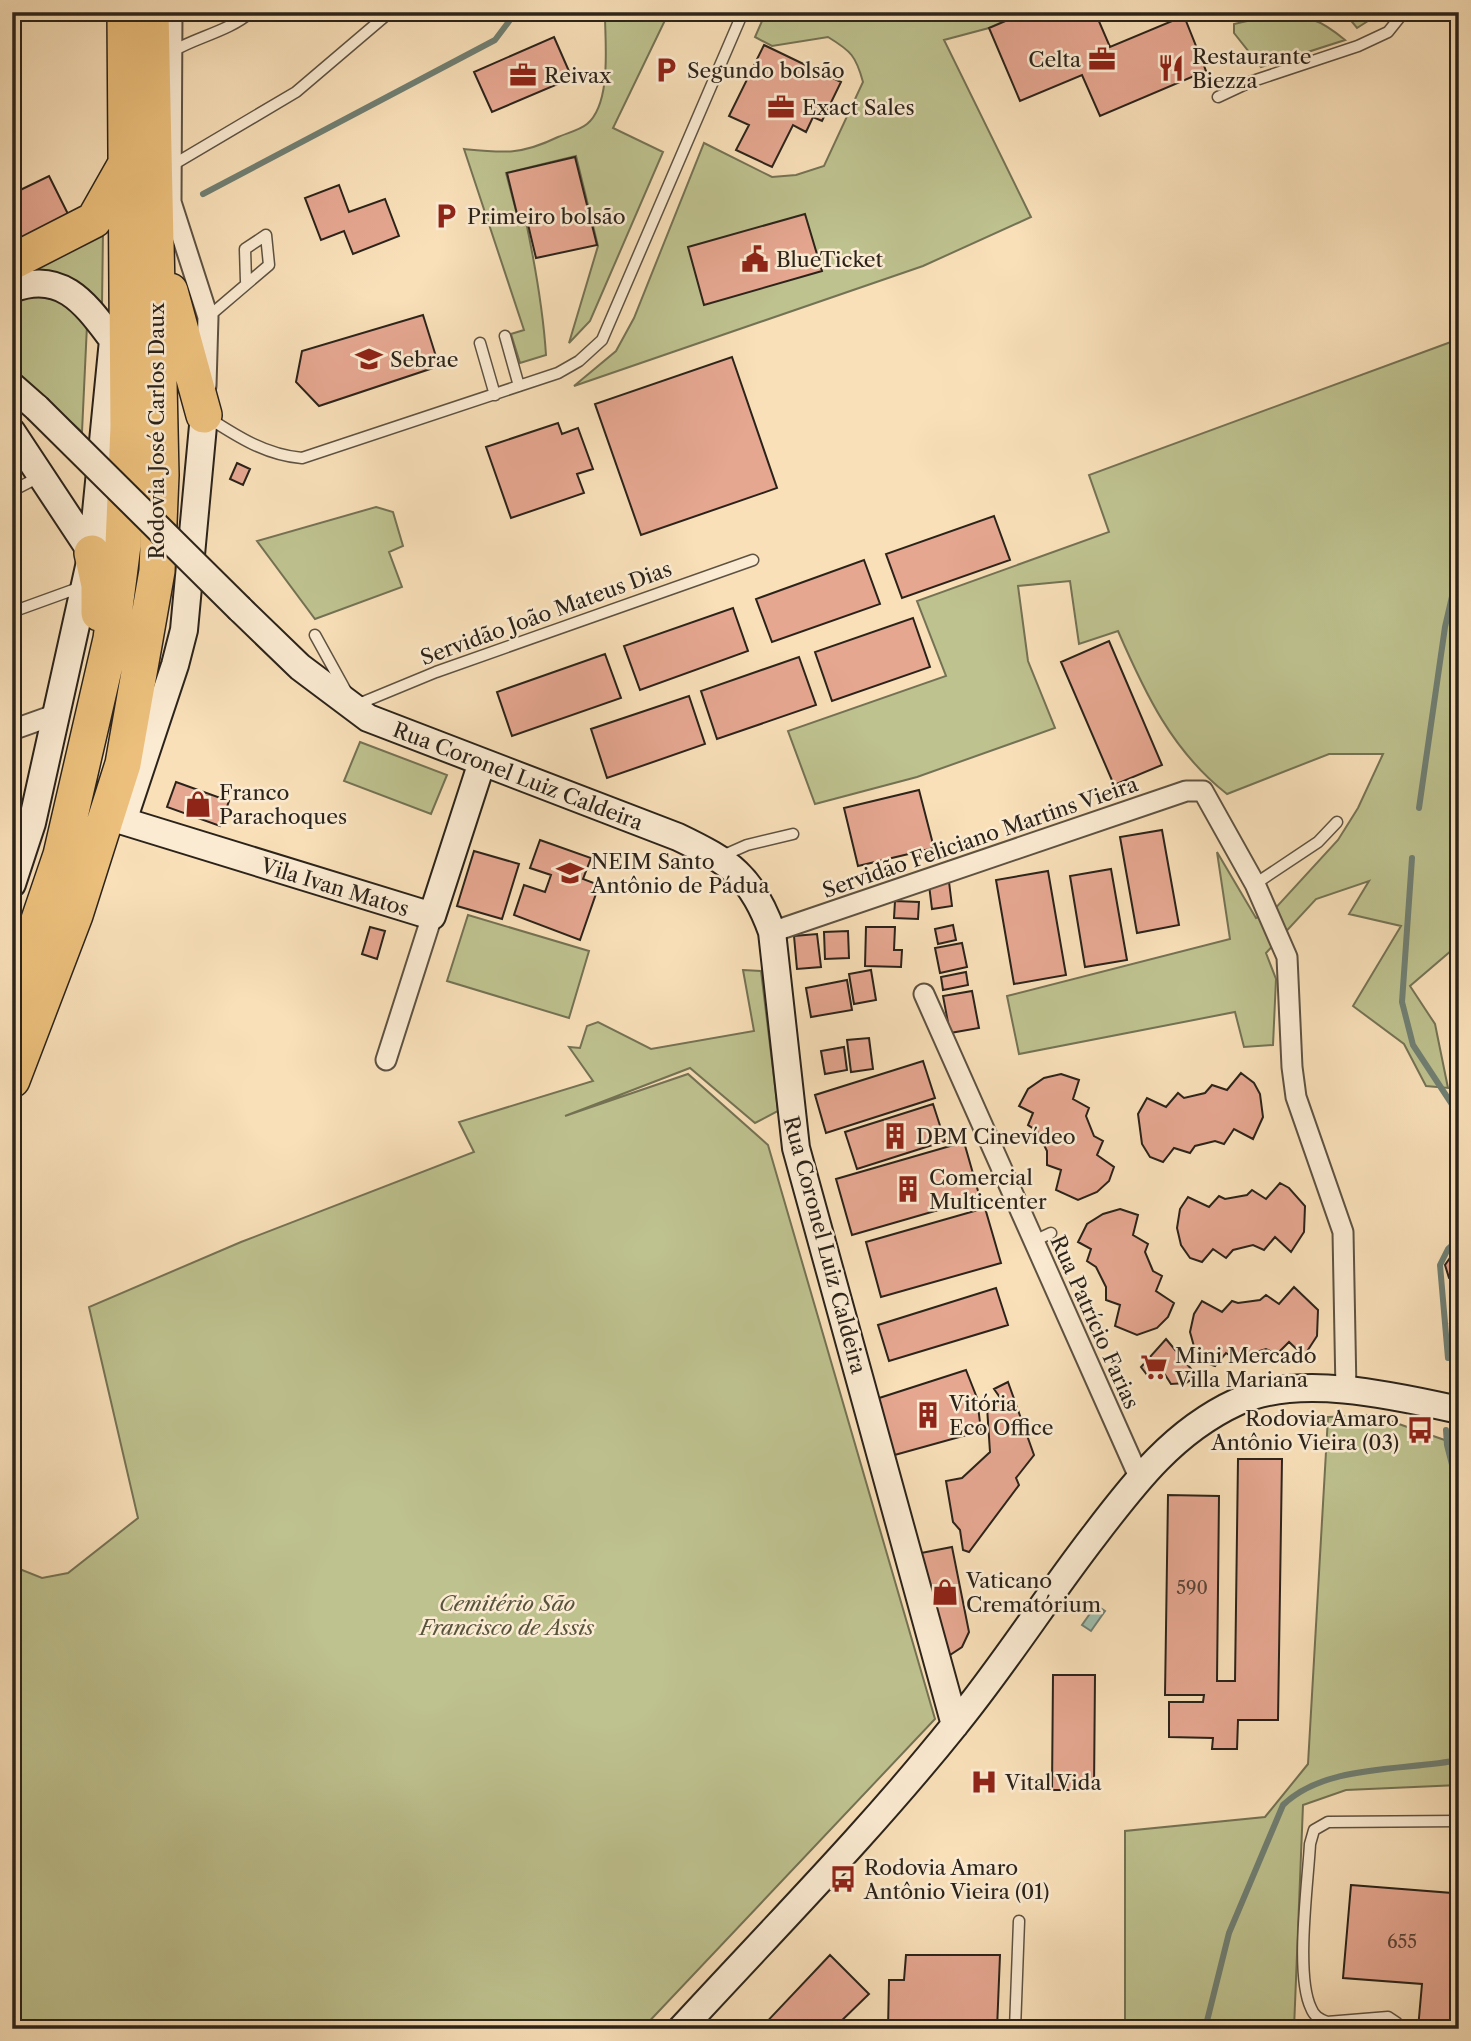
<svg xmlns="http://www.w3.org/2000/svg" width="1471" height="2041" viewBox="0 0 1471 2041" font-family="'Libre Caslon Text',serif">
<rect width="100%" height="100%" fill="#f9e0b9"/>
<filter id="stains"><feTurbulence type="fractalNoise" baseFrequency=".00286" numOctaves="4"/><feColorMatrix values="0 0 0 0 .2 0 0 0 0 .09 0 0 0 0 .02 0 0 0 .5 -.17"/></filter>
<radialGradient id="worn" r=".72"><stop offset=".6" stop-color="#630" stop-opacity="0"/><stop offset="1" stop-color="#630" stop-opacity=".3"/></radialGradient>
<path fill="#bec28f" stroke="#747254" stroke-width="2" d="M 596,12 L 669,12 L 613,128 L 663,152 L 590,321 L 569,343 L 598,246 L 576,156 L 506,173 L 518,218 L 525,217 C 535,264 543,308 546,355 L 520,363 L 511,334 L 524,330 L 464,149 C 504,153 521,155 558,137 C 567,133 580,130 587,124 C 612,103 605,43 605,15 Z
M 766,12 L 1024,12 L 989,28 L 944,40 L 1031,217 L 923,266 L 574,386 L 616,351 L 634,318 L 704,143 L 772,177 L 796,175 L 824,166 L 863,82 C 856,56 851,51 828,37 L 772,46 L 755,37 Z
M 1344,12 L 1382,12 L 1357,28 Z
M 1269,16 C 1307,17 1315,15 1345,40 L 1261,67 L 1234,33 L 1234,24 Z
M 103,231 L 102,305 L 83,287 L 12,275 Z
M 39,296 L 65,302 L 87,325 L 82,432 L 12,370 L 12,301 Z
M 1459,339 L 1459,944 L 1410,986 L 1435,1024 L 1448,1088 L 1426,1086 L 1404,1044 L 1353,1006 L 1401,926 L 1349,914 L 1369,881 L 1316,899 L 1266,953 L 1276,979 L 1273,1045 L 1244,1047 L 1235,1012 L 1019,1054 L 1007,996 L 1230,939 L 1217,852 L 1256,918 L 1272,912 L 1338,840 L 1358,808 L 1383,754 L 1329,754 L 1227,794 C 1172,751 1145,693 1118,631 L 1079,644 L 1070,581 L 1018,586 L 1028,661 L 1055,728 L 917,777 L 815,804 L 788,731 L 946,676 L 917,601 L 1109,532 L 1089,475 Z
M 376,507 L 393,512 L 403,546 L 389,552 L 402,587 L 315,619 L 257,541 Z
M 360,742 L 447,775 L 431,814 L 344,781 Z
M 468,915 L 589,951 L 569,1018 L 447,981 Z
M 743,970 L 761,971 L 778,1111 L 755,1123 L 690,1068 L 565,1116 L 688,1074 L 768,1145 L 935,1719 L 642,2029 L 12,2029 L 12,1566 L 42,1578 L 68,1573 L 138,1518 L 89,1307 L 241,1242 L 474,1152 L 459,1122 L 593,1081 L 569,1047 L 580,1048 L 587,1026 L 598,1022 L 651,1049 L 754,1031 Z
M 1373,1415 L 1459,1445 L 1459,1785 L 1346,1790 L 1303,1805 L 1294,2029 L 1125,2029 L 1125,1831 L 1265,1817 L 1308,1764 L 1328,1417 Z"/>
<path fill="#9ebdae" stroke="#707f73" stroke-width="2" d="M 1096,1605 L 1105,1611 L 1091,1631 L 1082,1625 Z"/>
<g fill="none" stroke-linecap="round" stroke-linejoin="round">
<path stroke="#707f73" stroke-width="6" d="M 203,194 L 495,40 L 510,20 L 509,12
M 1419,808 L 1445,627 L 1459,566
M 1412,858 L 1402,1002 L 1413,1045 L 1459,1115
M 1448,1358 L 1440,1265 L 1448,1249 L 1459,1239
M 1446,1430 L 1447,1445 L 1459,1492
M 1205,2029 L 1229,1933 L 1283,1805 C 1325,1764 1403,1771 1459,1760"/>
</g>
<path fill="#e6a791" stroke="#2b231a" stroke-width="2" d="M 1027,12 L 1095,12 L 1110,47 L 1184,16 L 1206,71 L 1100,116 L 1082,75 L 1020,101 L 989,28 Z
M 554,37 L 572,78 L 492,112 L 474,72 Z
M 764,45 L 841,82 L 822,121 L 813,117 L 806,132 L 793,125 L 772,167 L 736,150 L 749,125 L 729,116 Z
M 575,157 L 597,245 L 536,258 L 526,216 L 518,218 L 507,173 Z
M 49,176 L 69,216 L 12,242 L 12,194 Z
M 339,185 L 349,212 L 385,199 L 399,236 L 353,254 L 344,231 L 321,240 L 305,198 Z
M 805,214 L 822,271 L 704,305 L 688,247 Z
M 423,315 L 439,366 L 319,406 L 296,382 L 302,351 Z
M 732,357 L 777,488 L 641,535 L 595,404 Z
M 558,423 L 562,434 L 578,428 L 593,469 L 577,474 L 584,493 L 511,518 L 486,447 Z
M 237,463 L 250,469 L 243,485 L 230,479 Z
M 994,516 L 1010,560 L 902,598 L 886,554 Z
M 864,560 L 880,604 L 772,642 L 756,599 Z
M 733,608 L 748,651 L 640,690 L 624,646 Z
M 913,618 L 930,667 L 832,701 L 815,652 Z
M 1109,641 L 1162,765 L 1114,785 L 1061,662 Z
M 605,654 L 621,698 L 512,736 L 497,692 Z
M 799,657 L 816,705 L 717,739 L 701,691 Z
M 689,696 L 705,744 L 607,778 L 591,729 Z
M 176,782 L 229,801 L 220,826 L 167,807 Z
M 919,790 L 934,848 L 858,866 L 844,808 Z
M 1162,830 L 1179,925 L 1137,933 L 1120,837 Z
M 540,840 L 591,858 L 583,879 L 599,885 L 580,940 L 514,915 L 524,885 L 545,892 L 551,875 L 530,868 Z
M 474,851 L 519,864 L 502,919 L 457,906 Z
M 1111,869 L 1127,960 L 1085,967 L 1070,876 Z
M 1048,871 L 1066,975 L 1014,984 L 996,880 Z
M 949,882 L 952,906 L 932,909 L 929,885 Z
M 895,901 L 919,902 L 918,919 L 894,918 Z
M 953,925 L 956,940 L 938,944 L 935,929 Z
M 370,927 L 385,931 L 377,959 L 362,954 Z
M 866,927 L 895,927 L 894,950 L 902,950 L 901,967 L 865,966 Z
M 848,931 L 849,958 L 825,959 L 824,932 Z
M 817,934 L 821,967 L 797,969 L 794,936 Z
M 962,943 L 967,967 L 940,973 L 935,948 Z
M 871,970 L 876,1000 L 854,1004 L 849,974 Z
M 966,972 L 968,985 L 943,990 L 941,977 Z
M 847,980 L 852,1010 L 811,1017 L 806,988 Z
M 972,991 L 979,1028 L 950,1033 L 943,996 Z
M 869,1038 L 873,1069 L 851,1072 L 847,1040 Z
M 844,1047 L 847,1070 L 825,1074 L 821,1051 Z
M 923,1061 L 935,1098 L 826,1133 L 815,1095 Z
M 1241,1073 L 1254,1083 L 1260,1094 L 1263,1117 L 1253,1139 L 1234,1129 L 1224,1144 L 1215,1141 L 1195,1146 L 1190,1153 L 1174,1148 L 1163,1162 L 1150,1157 L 1142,1144 L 1138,1114 L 1147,1098 L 1166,1107 L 1178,1093 L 1184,1098 L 1205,1093 L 1212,1085 L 1227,1090 Z
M 1061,1074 L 1079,1080 L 1073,1099 L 1089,1108 L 1086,1116 L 1094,1136 L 1103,1141 L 1097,1155 L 1114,1167 L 1109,1181 L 1097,1192 L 1078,1200 L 1056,1190 L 1061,1170 L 1047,1165 L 1047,1151 L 1037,1131 L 1028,1125 L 1033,1113 L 1019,1106 L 1028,1089 L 1044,1078 Z
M 933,1104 L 945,1141 L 857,1169 L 845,1132 Z
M 964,1142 L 980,1198 L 852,1235 L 836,1179 Z
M 1280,1183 L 1289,1188 L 1305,1206 L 1304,1232 L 1291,1252 L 1275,1237 L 1264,1250 L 1253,1245 L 1233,1250 L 1226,1258 L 1213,1249 L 1202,1262 L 1190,1258 L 1181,1245 L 1177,1228 L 1180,1209 L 1188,1197 L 1209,1207 L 1219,1196 L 1225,1199 L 1247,1195 L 1252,1190 L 1266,1199 Z
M 985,1208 L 1001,1263 L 881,1297 L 866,1242 Z
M 1120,1209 L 1138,1215 L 1133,1235 L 1148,1244 L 1145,1252 L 1153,1271 L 1162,1276 L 1156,1291 L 1174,1303 L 1168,1317 L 1157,1328 L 1137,1335 L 1115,1326 L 1120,1305 L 1106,1300 L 1106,1287 L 1096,1267 L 1087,1261 L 1091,1249 L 1078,1242 L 1087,1224 L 1103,1214 Z
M 1457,1248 L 1459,1249 L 1459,1286 L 1449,1278 L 1445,1265 Z
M 1294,1287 L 1318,1310 L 1317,1336 L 1304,1356 L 1289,1342 L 1277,1354 L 1266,1349 L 1246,1355 L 1240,1362 L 1226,1353 L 1215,1366 L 1203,1362 L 1195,1350 L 1190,1332 L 1194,1314 L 1202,1301 L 1222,1312 L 1232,1301 L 1238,1303 L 1260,1300 L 1266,1295 L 1279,1304 Z
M 996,1288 L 1008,1325 L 889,1361 L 878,1325 Z
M 1459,1311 L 1459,1330 L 1450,1323 Z
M 1166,1339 L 1197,1376 L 1186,1383 L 1171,1384 L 1164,1373 L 1151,1380 L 1141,1367 Z
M 966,1370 L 977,1398 L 981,1431 L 891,1456 L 873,1400 Z
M 1008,1382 L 1034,1455 L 1016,1478 L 1019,1485 L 969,1552 L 963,1550 L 960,1530 L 953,1522 L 946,1481 L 962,1478 L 990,1452 L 987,1407 L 1001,1399 L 994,1389 Z
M 1238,1459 L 1282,1459 L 1278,1720 L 1238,1720 L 1237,1749 L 1212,1749 L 1213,1738 L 1169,1737 L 1169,1702 L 1203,1702 L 1204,1695 L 1165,1695 L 1168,1495 L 1219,1496 L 1217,1681 L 1235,1681 Z
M 952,1547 L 969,1632 L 962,1647 L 950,1655 L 940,1646 L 921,1553 Z
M 1053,1675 L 1095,1675 L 1094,1790 L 1052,1790 Z
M 1351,1885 L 1452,1893 L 1451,1907 L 1459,1907 L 1459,2029 L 1418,2029 L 1422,1984 L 1343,1978 Z
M 830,1955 L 869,1994 L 833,2029 L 760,2029 Z
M 906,1955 L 1000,1955 L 997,2029 L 888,2029 L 889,1980 L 904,1980 Z"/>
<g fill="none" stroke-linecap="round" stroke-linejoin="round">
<defs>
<path id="lane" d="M 173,51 C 197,37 229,31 251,12
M 1218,97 L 1250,82 L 1358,46 L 1388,32 L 1404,12
M 171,166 L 296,92 L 390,12
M 208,317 L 269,265 L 266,235 L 245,249 L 246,281
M 505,336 L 519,386
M 480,343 L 495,395
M 207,417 C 238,437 266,455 302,458 L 558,373 L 579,361 L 602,340 L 743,12
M 12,491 L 39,477
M 12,612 L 81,587
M 315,635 L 347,693
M 356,705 L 436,672 L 753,560
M 722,856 L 747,845 L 793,834
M 1255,884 L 1318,842 L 1337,822
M 1034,1241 L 1051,1233
M 1015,2029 L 1019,1921
M 1397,2029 L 1397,2023 L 1388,2017 L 1327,2022 C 1319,2019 1314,2016 1311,2008 C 1295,1975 1308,1883 1310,1844 L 1314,1830 L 1328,1822 L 1459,1821"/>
<path id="street" d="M 172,12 L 171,202 L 208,317 L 206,386
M 12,730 L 57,714
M 772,932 L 1186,791 L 1203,791 L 1255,884 L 1287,957 L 1292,1067 L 1296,1097 L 1343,1232 L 1346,1391
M 924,994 L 1139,1477
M 386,1060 L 432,916"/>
<path id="secondary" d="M 12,289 C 63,269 87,306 113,340 L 92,553 L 32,823 L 12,884
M 12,386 L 37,408
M 204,415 L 184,630 L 175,665 L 123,821 L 432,916 L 482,762
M 12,432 L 92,553
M 240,609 L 300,667 L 368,718 L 678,837 C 730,862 752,876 772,932 L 796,1148 L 955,1725
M 681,2029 C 773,1929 869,1832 954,1726 C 1004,1665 1046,1598 1094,1536 C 1135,1482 1174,1431 1237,1402 C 1298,1373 1396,1396 1459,1410"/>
<path id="highway" d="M 12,262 L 94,220 L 124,167
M 170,291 L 204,415
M 92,553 L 99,585 L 99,613
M 12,999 L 61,855 L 111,639 L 123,545 L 128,427 L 125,12
M 12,1080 L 75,915 L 123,764 L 157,571 L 161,475 L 151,12"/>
</defs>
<use href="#lane" stroke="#5e5242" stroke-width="13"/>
<use href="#street" stroke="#5e5242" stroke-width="23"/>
<use href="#secondary" stroke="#2b231a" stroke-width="30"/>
<use href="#highway" stroke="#2b231a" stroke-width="38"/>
<use href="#lane" stroke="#fbebd2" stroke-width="10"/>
<use href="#street" stroke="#fbebd2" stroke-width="19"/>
<use href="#secondary" stroke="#fbebd2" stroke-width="26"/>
<use href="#highway" stroke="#ecc07c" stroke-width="35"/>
<defs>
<path id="secondary-bridge" d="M 37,408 L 240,609"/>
</defs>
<use href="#secondary-bridge" stroke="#2b231a" stroke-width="30" stroke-linecap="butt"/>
<use href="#secondary-bridge" stroke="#fbebd2" stroke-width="26"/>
</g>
<defs>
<symbol id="office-bare" viewBox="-9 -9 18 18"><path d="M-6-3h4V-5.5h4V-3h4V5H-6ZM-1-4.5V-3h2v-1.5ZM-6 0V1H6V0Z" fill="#8f2418" stroke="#fbebd2" stroke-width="2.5" paint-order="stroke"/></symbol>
<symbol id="restaurant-bare" viewBox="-9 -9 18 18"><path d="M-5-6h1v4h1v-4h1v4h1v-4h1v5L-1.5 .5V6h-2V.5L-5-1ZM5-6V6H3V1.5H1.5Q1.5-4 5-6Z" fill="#8f2418" stroke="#fbebd2" stroke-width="2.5" paint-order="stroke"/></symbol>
<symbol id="parking-bare" viewBox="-9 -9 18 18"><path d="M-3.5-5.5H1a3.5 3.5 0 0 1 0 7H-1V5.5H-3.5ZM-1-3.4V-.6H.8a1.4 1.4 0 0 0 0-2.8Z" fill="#8f2418" stroke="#fbebd2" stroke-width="2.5" paint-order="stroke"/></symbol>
<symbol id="civic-bare" viewBox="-9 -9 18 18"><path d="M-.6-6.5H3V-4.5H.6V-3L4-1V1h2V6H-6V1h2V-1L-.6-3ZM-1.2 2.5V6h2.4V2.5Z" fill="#8f2418" stroke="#fbebd2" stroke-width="2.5" paint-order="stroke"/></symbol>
<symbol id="university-bare" viewBox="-9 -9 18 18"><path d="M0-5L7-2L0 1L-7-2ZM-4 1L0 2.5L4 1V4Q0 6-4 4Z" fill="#8f2418" stroke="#fbebd2" stroke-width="2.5" paint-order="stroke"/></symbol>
<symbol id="shop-bare" viewBox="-9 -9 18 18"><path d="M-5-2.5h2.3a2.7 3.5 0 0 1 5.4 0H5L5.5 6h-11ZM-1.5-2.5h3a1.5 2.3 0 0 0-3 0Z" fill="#8f2418" stroke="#fbebd2" stroke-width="2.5" paint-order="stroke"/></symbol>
<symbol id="school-bare" viewBox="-9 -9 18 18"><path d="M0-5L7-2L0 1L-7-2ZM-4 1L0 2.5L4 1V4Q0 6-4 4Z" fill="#8f2418" stroke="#fbebd2" stroke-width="2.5" paint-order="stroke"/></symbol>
<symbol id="building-bare" viewBox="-9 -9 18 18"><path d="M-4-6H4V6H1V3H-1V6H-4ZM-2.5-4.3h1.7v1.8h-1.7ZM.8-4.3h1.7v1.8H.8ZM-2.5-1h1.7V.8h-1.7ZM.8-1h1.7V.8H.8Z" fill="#8f2418" stroke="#fbebd2" stroke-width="2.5" paint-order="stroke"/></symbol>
<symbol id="supermarket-bare" viewBox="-9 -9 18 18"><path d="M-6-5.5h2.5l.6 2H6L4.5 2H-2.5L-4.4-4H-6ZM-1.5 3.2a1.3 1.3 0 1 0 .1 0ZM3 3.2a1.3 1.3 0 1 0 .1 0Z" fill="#8f2418" stroke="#fbebd2" stroke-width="2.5" paint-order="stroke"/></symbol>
<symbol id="bus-bare" viewBox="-9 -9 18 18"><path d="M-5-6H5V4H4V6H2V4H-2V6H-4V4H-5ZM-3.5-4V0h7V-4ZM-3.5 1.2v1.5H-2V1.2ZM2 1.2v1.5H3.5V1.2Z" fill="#8f2418" stroke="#fbebd2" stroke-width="2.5" paint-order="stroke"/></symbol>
<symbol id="hospital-bare" viewBox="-9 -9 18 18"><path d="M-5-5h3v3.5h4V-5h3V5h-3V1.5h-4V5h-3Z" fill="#8f2418" stroke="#fbebd2" stroke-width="2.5" paint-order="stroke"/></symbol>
</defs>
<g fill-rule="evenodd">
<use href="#office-bare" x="1083" y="40" width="38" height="38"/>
<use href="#restaurant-bare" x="1152" y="49" width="38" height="38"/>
<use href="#parking-bare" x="647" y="51" width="38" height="38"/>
<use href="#office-bare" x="504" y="56" width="38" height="38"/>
<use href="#office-bare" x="762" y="88" width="38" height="38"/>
<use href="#parking-bare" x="427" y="197" width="38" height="38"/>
<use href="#civic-bare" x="736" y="240" width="38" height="38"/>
<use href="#university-bare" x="350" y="340" width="38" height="38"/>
<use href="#shop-bare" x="179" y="785" width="38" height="38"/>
<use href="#school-bare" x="551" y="854" width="38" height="38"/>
<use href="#building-bare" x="876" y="1117" width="38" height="38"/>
<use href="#building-bare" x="889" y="1170" width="38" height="38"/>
<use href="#supermarket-bare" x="1135" y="1348" width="38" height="38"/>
<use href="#building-bare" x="909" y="1396" width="38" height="38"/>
<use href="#bus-bare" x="1401" y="1411" width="38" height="38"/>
<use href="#shop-bare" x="926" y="1573" width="38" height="38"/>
<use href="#hospital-bare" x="965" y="1763" width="38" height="38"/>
<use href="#bus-bare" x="824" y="1860" width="38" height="38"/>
</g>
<g text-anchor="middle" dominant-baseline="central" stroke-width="5" stroke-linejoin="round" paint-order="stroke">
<g font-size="18" fill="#5a4438">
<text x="1192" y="1588">590</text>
<text x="1402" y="1942">655</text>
</g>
<g font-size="21" fill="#2b231a" stroke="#fbebd2" text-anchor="start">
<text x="1192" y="56">Restaurante<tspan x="1192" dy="24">Biezza</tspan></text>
<text x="1081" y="59" text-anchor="end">Celta</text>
<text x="687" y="70">Segundo bolsão</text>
<text x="544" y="75">Reivax</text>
<text x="802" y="107">Exact Sales</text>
<text x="467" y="216">Primeiro bolsão</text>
<text x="776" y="259">BlueTicket</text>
<text x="390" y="359">Sebrae</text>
<text x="219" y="792">Franco<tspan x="219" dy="24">Parachoques</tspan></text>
<text x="591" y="861">NEIM Santo<tspan x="591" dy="24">Antônio de Pádua</tspan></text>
<text x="916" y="1136">DPM Cinevídeo</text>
<text x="929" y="1177">Comercial<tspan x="929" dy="24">Multicenter</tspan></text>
<text x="1175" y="1355">Mini Mercado<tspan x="1175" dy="24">Villa Mariana</tspan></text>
<text x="949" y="1403">Vitória<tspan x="949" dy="24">Eco Office</tspan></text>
<text x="1399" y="1418" text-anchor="end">Rodovia Amaro<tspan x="1399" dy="24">Antônio Vieira (03)</tspan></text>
<text x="966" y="1580">Vaticano<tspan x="966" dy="24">Crematórium</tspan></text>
<text x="1005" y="1782">Vital Vida</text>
<text x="864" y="1867">Rodovia Amaro<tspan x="864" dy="24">Antônio Vieira (01)</tspan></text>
</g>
<g font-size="21" fill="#2b231a" stroke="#fbebd2">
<text transform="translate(156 431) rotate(-90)">Rodovia José Carlos Daux</text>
<text transform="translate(546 613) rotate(-20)">Servidão João Mateus Dias</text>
<text transform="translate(518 776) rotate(21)">Rua Coronel Luiz Caldeira</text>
<text transform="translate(980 837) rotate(-19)">Servidão Feliciano Martins Vieira</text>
<text transform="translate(335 887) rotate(17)">Vila Ivan Matos</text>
<text transform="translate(825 1245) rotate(75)">Rua Coronel Luiz Caldeira</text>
<text transform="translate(1095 1322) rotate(66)">Rua Patrício Farias</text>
</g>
<g font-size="21" font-style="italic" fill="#57533d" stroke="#fbebd2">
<text x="507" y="1603">Cemitério São<tspan x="507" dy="24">Francisco de Assis</tspan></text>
</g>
</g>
<rect width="1471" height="2041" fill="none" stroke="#f9e0b9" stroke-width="42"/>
<rect x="14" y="14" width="1443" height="2013" fill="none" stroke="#2b231a" stroke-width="3.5"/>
<rect x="21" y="21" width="1429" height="1999" fill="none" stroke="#2b231a" stroke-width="2"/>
<rect width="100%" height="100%" filter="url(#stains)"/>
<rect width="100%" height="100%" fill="url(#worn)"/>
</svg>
